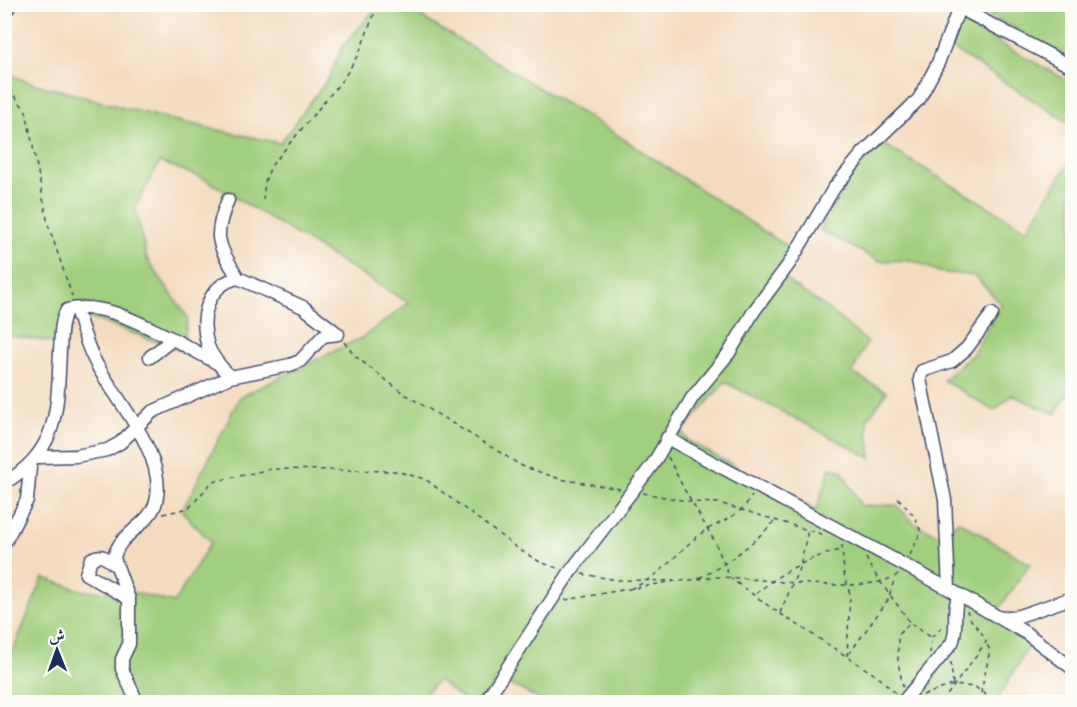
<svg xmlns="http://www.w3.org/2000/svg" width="1077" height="707" viewBox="0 0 1077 707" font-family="Alegreya,Amiri,serif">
<rect width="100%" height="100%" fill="#fdfcf7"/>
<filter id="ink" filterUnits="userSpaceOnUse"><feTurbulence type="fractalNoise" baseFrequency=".0167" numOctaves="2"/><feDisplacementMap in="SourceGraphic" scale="12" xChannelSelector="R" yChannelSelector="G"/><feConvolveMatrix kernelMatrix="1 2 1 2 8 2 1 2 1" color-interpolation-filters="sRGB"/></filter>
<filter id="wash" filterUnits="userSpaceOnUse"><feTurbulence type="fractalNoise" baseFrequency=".008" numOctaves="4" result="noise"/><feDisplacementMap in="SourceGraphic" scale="24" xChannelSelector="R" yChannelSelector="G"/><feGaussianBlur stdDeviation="1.35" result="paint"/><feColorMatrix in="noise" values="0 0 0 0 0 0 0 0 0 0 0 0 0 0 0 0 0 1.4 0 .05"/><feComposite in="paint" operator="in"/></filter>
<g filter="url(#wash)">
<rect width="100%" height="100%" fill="#f4dbbf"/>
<path fill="#a0cf7d" stroke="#5e7f6e" stroke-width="1.5" d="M 379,5 L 401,5 L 614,133 L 791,249 L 780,271 L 792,285 L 827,308 L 867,342 L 852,373 L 887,392 L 867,420 L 871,458 L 725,382 L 682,432 L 688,441 L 816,511 L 830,468 L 842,471 L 861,506 L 896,505 L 914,523 L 938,535 L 959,521 L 1030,564 L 994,616 L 1032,641 L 996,702 L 545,702 L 499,679 L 479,702 L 466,702 L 438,680 L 418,702 L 8,702 L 5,699 L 5,670 L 43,578 L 84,591 L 136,593 L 174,603 L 211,542 L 182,511 L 240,397 L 363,337 L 409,303 L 205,179 L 160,162 L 135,208 L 147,259 L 188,318 L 182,351 L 71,311 L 64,344 L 5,335 L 4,71 C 31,86 51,87 78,95 C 145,115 212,129 280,143 L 329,77 L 343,46 Z
M 970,5 L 1072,5 L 1072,59 Z
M 957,20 L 1072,83 L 1072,125 L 948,46 Z
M 883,144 L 1027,230 L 1072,158 L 1072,386 L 1055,414 L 1012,395 L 994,411 L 943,380 L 973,354 L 1001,304 L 975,276 L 939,272 L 911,260 L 879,261 L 820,230 L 862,160 Z"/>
</g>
<g filter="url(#ink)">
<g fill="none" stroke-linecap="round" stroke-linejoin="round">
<defs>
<path id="minor" d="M 954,5 L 1072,67
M 228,200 C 212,238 218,244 238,278
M 76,309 C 82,327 87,348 97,365 C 117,401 164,452 157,497 C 153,526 119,531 114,558 L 129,599 L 129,644 L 122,659 L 122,669 L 137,702
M 150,357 L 173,339 L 217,363
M 230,377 C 222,368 212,358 208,346 C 199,318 207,285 238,278 L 303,307 L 338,334
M 667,438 L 949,589 L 1026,633 L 1072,668
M 39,457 L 76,456 L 107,450 L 120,443 L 152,412 L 230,377 L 290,365 L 300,361 L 323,336 L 338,334
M 4,483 C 60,451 57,408 60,351 C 61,338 60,321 67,310 C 104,301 140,324 173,339
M 4,544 L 27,500 L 30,467
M 115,565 C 107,558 102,553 91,559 L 86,574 L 128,598
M 949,589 L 945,500 L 920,379 L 922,371 L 952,361 L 967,348 L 992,314
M 1000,618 L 1019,616 L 1072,598
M 485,702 L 570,572 L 653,464 L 692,398 L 729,353 L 754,311 L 789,264 L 834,188 L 863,153 L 919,99 L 938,63 L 959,8
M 903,702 L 952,643 C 959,627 951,611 959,595"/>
</defs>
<use href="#minor" stroke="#3c496d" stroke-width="15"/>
<path stroke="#3c496d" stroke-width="1.5" stroke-dasharray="4.5 4.5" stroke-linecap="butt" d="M 4,29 L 18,4
M 4,81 L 26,111 L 48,224 L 73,299
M 263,200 L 265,182 L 271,166 L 344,78 L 359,53 L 378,4
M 344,342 L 355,356 L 403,393 L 522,466 L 560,479 L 620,489
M 668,457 L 684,489 L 715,542 L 730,578 L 773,609 L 877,676 L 897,694
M 643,493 L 692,502 L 719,503 L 824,535
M 898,498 L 915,517 L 921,532 L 910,555
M 163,514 L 189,508 L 212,482 L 271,469 L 395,471 L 425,479 L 517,548 L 540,562 L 560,569
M 842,545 L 844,574 L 850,594 L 847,656
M 866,558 C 877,581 896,601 910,623 L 898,635 L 898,662 L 903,687
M 582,574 L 618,580 L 679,581
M 699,578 C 728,564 752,544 774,522
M 680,581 C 693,580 705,578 718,577 C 757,577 869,597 898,574
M 630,589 C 662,575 668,562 693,540 C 715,520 734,524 752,496
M 756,594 C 780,572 810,557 841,550
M 565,600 L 675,581
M 780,613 L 800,566 L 808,530
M 911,624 L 931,637 L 930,653
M 932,637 L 944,625
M 849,654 L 888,600 L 895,577
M 951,662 L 953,685
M 923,695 L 953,685 L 975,687 L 988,696 L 1007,700
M 942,702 L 986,642 C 983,630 971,625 967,611
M 979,702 L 990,650 L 986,643"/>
<use href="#minor" stroke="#fff" stroke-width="12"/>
</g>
</g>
<rect width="1077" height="707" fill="none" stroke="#fdfcf7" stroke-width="24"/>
<g transform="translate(57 650) rotate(359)" stroke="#fdfcf7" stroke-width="4.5" paint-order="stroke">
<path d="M0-4.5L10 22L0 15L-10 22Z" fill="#1b2f5e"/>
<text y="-9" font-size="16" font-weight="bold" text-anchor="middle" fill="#1b2f5e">ش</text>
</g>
</svg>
